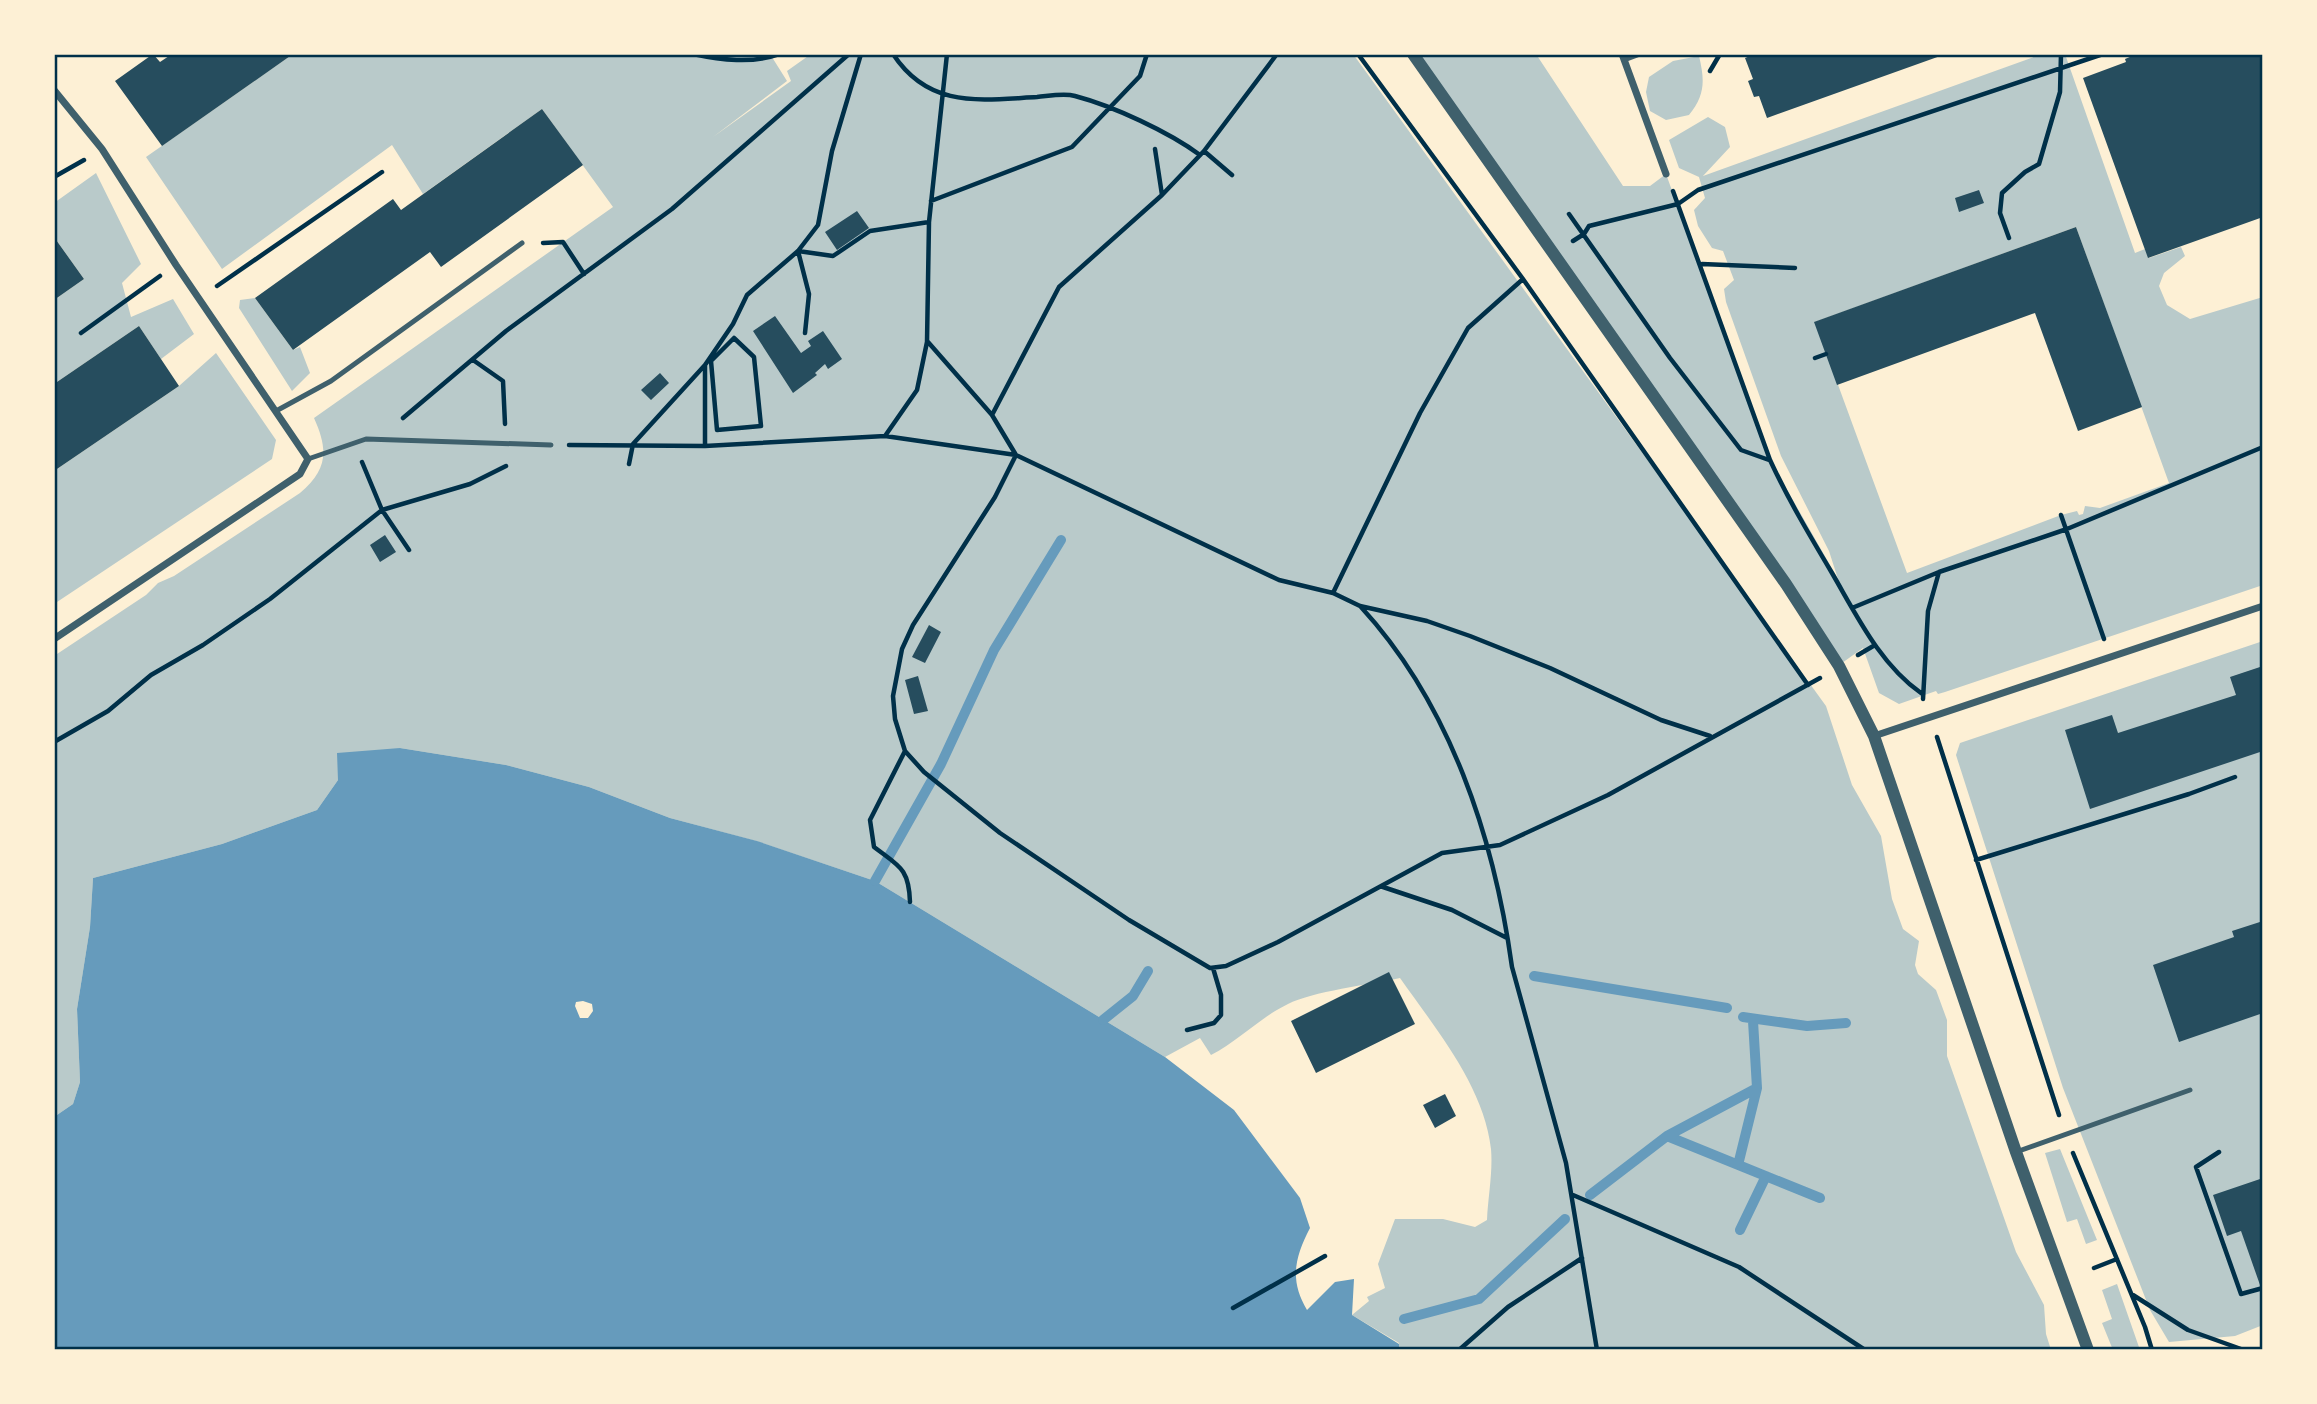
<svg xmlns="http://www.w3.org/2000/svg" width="2317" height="1404" viewBox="0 0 2317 1404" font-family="Signika,sans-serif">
<rect width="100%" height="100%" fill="#fdf0d5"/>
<path fill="#b9caca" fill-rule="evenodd" d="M 293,54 L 770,54 L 787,81 L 713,137 L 791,81 L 787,71 L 811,54 L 1353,54 L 1826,706 L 1852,785 L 1881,836 L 1892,899 L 1903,929 L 1919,941 L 1915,965 L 1918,974 L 1936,990 L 1947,1020 L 1947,1056 L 2016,1252 L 2044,1305 L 2046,1334 L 2051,1350 L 1399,1350 L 1399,1343 L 1352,1315 L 1369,1301 L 1367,1297 L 1385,1288 L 1378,1264 L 1395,1219 L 1443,1219 L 1475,1227 L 1487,1220 C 1488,1197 1493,1172 1491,1149 C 1484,1086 1435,1028 1400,978 C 1371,984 1311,992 1288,1004 C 1259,1018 1240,1040 1211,1055 L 1200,1038 L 1165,1057 L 875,881 L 756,841 L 670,818 L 589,787 L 506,765 L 400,748 L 338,780 L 317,810 L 222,844 L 93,878 L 90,927 L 77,1009 L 80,1082 L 73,1104 L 54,1117 L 54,656 L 146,595 L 158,583 L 174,576 L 300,493 C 327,470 329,451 314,418 L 613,207 L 542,109 L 423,194 L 392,145 L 222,269 L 146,157 Z
M 1418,54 L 1536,54 L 1623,186 L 1650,186 L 1666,174 L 1770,460 L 1838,579 L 1829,551 L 1781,456 L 1726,302 L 1724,289 L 1734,280 L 1723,251 L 1712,248 L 1698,226 L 1694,210 L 1705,198 L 1699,177 L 1679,168 L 1669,140 L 1708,117 L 1725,127 L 1730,147 L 1703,176 L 2042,54 L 2065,54 L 2135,253 L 2145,249 L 2149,258 L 2181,247 L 2185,256 L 2164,273 L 2159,286 L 2167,305 L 2190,319 L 2263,297 L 2263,585 L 1945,692 L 1938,694 L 1936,691 L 1899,704 L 1879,693 L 1863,648 L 1842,663 ZM 2076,227 L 2169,483 L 2100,508 L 2085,506 L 2083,514 L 2079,515 L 2077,511 L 2061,515 L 1907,573 L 1815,322 Z
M 1699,56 C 1705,81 1705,95 1689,115 L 1666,120 L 1650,111 L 1646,92 L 1649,77 L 1673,61 Z
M 96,173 L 141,264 L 122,283 L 131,317 L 173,299 L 194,334 L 161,359 L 139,326 L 54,384 L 54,300 L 84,279 L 54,237 L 54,203 Z
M 255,298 L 293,350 L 300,347 L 310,373 L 292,391 L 239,308 L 240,300 Z
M 216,353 L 276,440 L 272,459 L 54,604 L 54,471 L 179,386 Z
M 2263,641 L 2263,1325 L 2235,1336 L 2169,1342 L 2150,1310 L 2063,1088 L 1956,755 L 1960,743 Z
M 2060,1149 L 2097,1240 L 2086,1244 L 2077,1219 L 2067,1222 L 2045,1153 Z
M 2117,1284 L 2140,1350 L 2113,1350 L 2102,1323 L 2112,1319 L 2102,1290 Z"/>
<path fill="#669bbc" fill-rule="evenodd" d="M 400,748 L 506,765 L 589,787 L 670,818 L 757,841 L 875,881 L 1165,1057 L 1234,1110 L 1300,1198 L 1310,1228 C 1295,1257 1289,1280 1307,1310 L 1335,1282 L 1354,1279 L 1352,1315 L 1399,1344 L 1399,1350 L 54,1350 L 54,1117 L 73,1104 L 80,1082 L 77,1009 L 90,927 L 93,878 L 222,844 L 317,810 L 338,780 L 337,753 ZM 583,1001 L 592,1004 L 593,1011 L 588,1018 L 580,1018 L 575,1006 L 576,1002 Z"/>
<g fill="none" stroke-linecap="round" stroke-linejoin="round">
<path stroke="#669bbc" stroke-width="10" d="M 875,881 L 941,764 L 994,650 L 1061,540
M 1534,976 L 1727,1008
M 1743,1017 L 1807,1026 L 1846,1023
M 1103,1020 L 1133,996 L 1148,971
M 1667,1136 L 1820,1198
M 1738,1165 L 1757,1088 L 1753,1021
M 1590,1195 L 1667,1136 L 1757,1088
M 1740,1230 L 1766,1176
M 1404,1319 L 1479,1299 L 1565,1219"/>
</g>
<path fill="#264d5e" d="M 153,54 L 160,62 L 172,54 L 293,54 L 162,146 L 115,81 Z
M 1755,54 L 1943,54 L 1943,55 L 1767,118 L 1759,96 L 1754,97 L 1748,81 L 1753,79 L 1745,58 Z
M 2137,54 L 2263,54 L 2263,217 L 2148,258 L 2083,78 L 2126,62 L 2125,59 Z
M 542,109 L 583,165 L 441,267 L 430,252 L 293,350 L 255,298 L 393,199 L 401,210 Z
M 1979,190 L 1984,203 L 1959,212 L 1955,198 Z
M 857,211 L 869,228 L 837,250 L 825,232 Z
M 2076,227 L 2142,407 L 2078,431 L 2035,313 L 1837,385 L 1814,322 Z
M 54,237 L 84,279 L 54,300 Z
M 775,316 L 801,353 L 811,346 L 808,341 L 823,331 L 842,359 L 828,369 L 825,364 L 815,373 L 817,375 L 793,393 L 753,331 Z
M 139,326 L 179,386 L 54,471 L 54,384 Z
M 660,373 L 669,383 L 651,400 L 641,390 Z
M 385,535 L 396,552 L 380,562 L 370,545 Z
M 929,625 L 941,632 L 925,663 L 912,657 Z
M 2260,667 L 2263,751 L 2090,809 L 2065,730 L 2112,715 L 2118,733 L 2236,695 L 2230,677 Z
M 918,676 L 928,711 L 914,714 L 905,680 Z
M 2263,921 L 2263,1013 L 2179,1042 L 2153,965 L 2234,937 L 2232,931 Z
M 1389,972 L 1415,1024 L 1316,1073 L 1291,1021 Z
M 1445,1094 L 1456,1116 L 1435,1128 L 1423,1105 Z
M 2263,1178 L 2263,1284 L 2260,1285 L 2241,1231 L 2227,1236 L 2213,1195 Z"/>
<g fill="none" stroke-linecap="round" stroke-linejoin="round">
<path stroke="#003049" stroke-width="4.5" d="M 693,54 C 721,60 752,64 780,54
M 893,54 C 929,109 980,100 1037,97 C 1049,96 1064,93 1075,96 C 1113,106 1169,132 1200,155
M 1358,54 L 1523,279 L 1808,685
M 1710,71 L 1720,54
M 1155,149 L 1162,195
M 1204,151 L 1232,175
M 54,177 L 84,160
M 1673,191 L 1770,460 C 1788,499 1810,536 1832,573 C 1857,616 1880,664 1921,693
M 931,201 L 1072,147 L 1140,76 L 1147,54
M 1569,214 L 1670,358 L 1741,450 L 1769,460
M 2009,238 L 2000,213 L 2002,193 L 2025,172 L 2039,164 L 2060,92 L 2061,54
M 1573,241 L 1584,234 L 1589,226 L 1678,204 L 1698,190 L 2103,54
M 543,243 L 563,242 L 584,274
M 1702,264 L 1795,268
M 217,286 L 382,172
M 81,333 L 160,276
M 805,333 L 809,294 L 798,251 L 833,256 L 870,231 L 929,222
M 734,338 L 754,357 L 761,426 L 717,430 L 711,361 Z
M 928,342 L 992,415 L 1016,455
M 1815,358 L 1826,354
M 473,360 L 503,381 L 505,424
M 992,415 L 1059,287 L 1162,195 L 1204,151 L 1277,54
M 403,418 L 506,331 L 672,209 L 849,54
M 885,436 L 917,390 L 927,342 L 929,222 L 947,54
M 569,445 L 705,446 L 885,436 L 1016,455 L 1279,580 L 1333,593 L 1360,606 L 1427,621 L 1470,636 L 1550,668 L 1661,720 L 1710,736
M 705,446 L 705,366
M 1016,455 L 995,497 L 913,625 L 902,649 L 893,696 L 895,719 L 905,751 L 924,772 L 1000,833 L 1129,920 L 1210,968 L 1226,966 L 1278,942 L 1442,853 L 1500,845 L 1608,795 L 1820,678
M 362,462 L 382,510 L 409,550
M 629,464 L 633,444 L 705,365 L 733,324 L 747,295 L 798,251 L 818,225 L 832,151 L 861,54
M 2061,515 L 2104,639
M 1333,593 L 1420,413 L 1468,328 L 1523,279
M 1361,607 C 1450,704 1494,837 1512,967 L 1566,1163 L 1597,1350
M 1852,608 L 1939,572 L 2067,529 L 2263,447
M 1858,655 L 1875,645
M 1923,699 L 1928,611 L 1939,572
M 1937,737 L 2059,1115
M 54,742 L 108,711 L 151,675 L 203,645 L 270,599 L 382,510 L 470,484 L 506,466
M 905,751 L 870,820 L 874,847 C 899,866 909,868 910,902
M 1976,860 L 2189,794 L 2235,777
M 1383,887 L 1452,910 L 1507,938
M 1187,1030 L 1214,1023 L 1221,1015 L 1221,995 L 1213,968
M 2219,1152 L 2196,1167 L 2241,1294 L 2263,1288
M 2073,1153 L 2145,1327 L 2152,1350
M 1573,1195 L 1739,1267 L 1865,1350
M 2094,1268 L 2117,1259
M 2133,1295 L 2188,1330 L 2241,1349
M 1233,1308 L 1325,1256
M 1459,1350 L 1508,1307 L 1582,1258"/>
<path stroke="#3f606c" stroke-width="5" d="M 1624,60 L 1640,54
M 276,411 L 331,381 L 522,243
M 308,459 L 366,439 L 551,445
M 2016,1152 L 2190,1090"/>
<path stroke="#3f606c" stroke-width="7" d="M 1622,54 L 1666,174
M 54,90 L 102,149 L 176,265 L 308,459 L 300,474 L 54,639
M 1874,736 L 2263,606"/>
<path stroke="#3f606c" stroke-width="12" d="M 1413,54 L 1786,584 L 1839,666 L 1874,736 L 2016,1152 L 2088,1350"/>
</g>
<rect width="2317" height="1404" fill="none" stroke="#fdf0d5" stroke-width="112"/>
<rect x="56" y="56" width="2205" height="1292" fill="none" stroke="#003049" stroke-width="2.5"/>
</svg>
